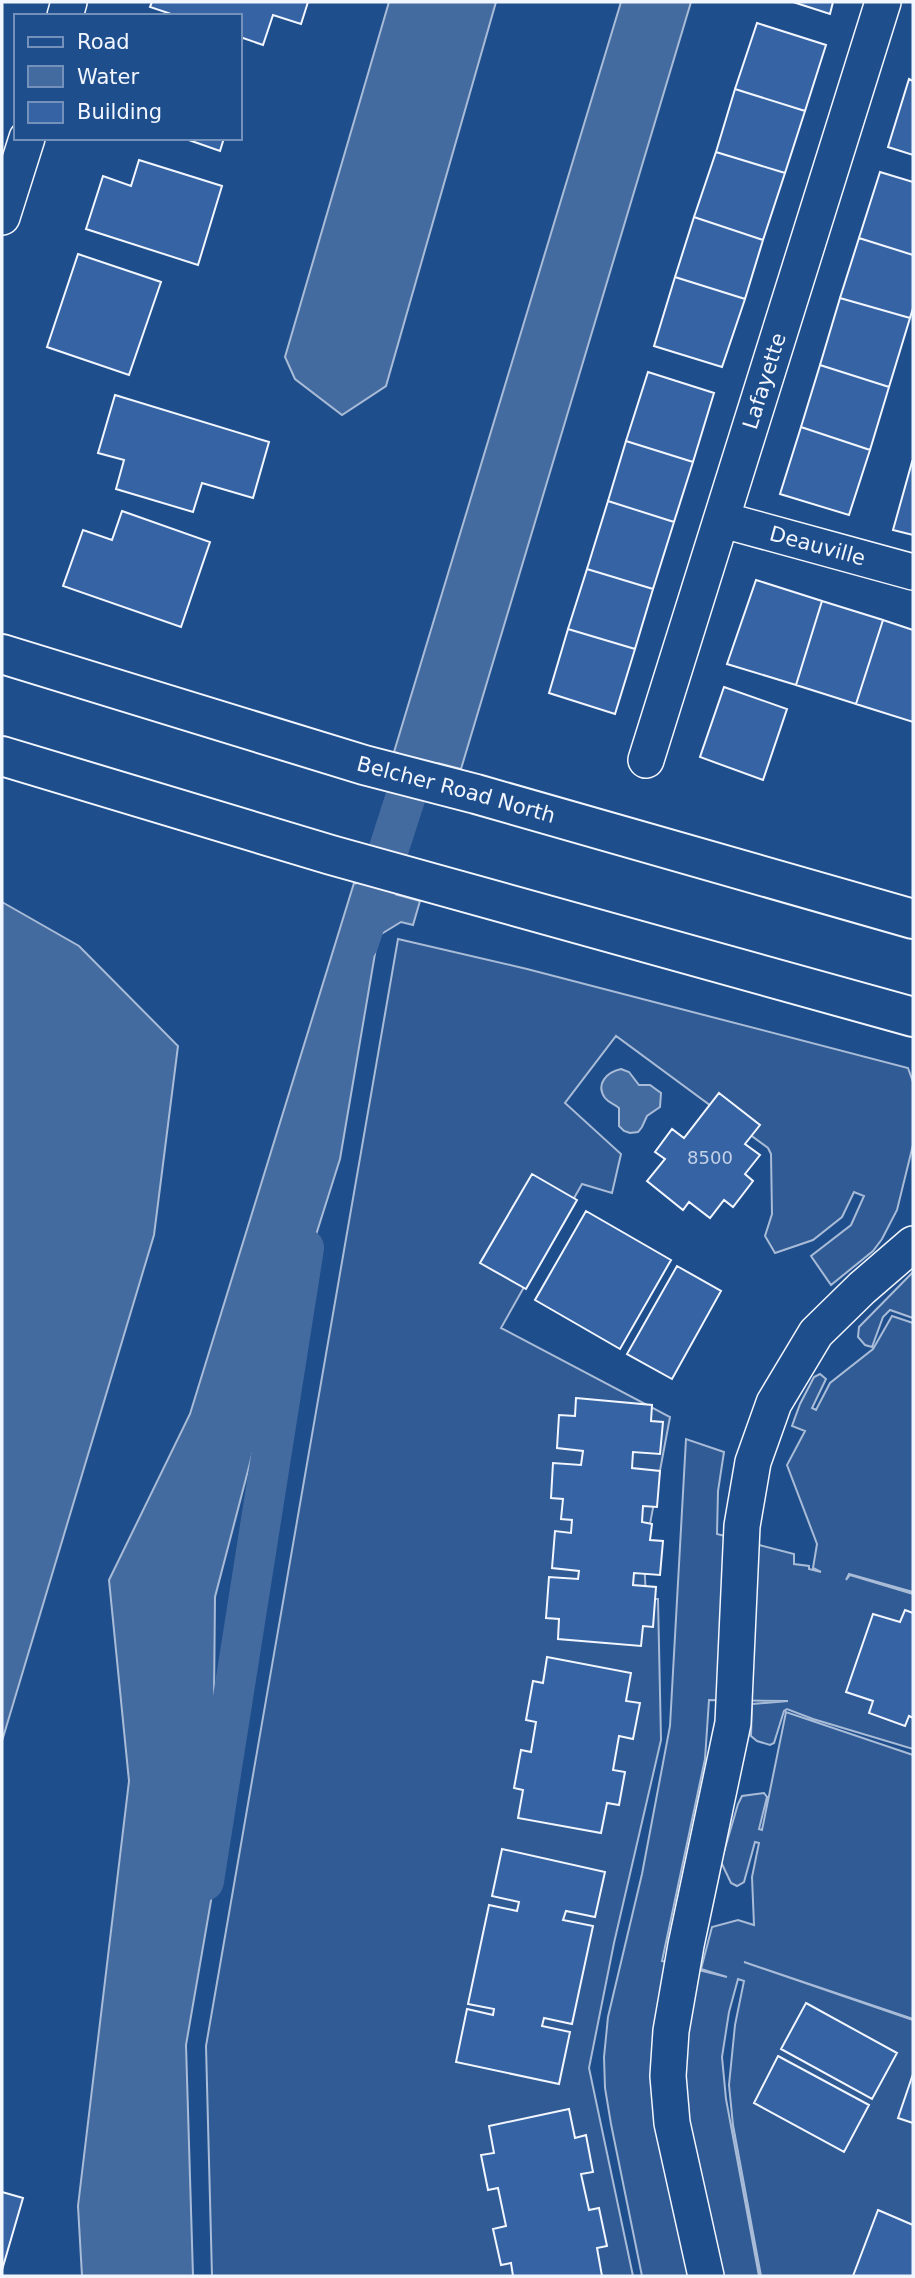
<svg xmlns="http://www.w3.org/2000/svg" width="915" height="2278" viewBox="0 0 915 2278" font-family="'DejaVu Sans',sans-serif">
<rect width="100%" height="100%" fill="#1f4e8c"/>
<path fill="#305b95" stroke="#a8bbd7" stroke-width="2" d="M 398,939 L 527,969 L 908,1068 L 913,1082 L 913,1145 L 897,1210 L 882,1239 L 873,1251 L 831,1285 L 811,1256 L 851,1225 L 864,1196 L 854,1192 L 842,1217 L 813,1240 L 775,1253 L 765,1236 L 772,1214 L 771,1154 L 768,1148 L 616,1036 L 565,1103 L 621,1154 L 612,1193 L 582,1184 L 501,1328 L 670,1417 L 644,1556 L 646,1599 L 658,1599 L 661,1740 L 614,1943 L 589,2068 L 633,2276 L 212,2276 L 206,2046 Z
M 913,1272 L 913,1318 L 890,1310 L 883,1317 L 872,1347 L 865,1345 L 858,1337 L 859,1327 Z
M 892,1316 L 913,1323 L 913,1592 L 849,1574 L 846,1580 L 850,1575 L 913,1594 L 913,1749 L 813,1719 L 787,1709 L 784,1711 L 774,1743 L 770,1745 L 757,1741 L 751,1736 L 752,1704 L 788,1701 L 709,1700 L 705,1759 L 662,1961 L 727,1977 L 701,1969 L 712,1927 L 738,1920 L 754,1925 L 752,1877 L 759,1843 L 755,1842 L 744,1882 L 737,1886 L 731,1883 L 721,1862 L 738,1804 L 742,1796 L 764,1793 L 767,1797 L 759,1829 L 762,1830 L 786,1712 L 913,1755 L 913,2019 L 744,1962 L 913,2020 L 913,2276 L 761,2276 L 733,2125 L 729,2085 L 735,2025 L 744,1981 L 738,1979 L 729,2012 L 722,2057 L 726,2099 L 759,2276 L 642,2276 L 611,2124 L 605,2088 L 604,2057 L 608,2017 L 642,1874 L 670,1726 L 686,1439 L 724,1452 L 718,1491 L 717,1534 L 794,1554 L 794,1564 L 809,1566 L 809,1569 L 821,1572 L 813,1568 L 817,1544 L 787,1465 L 805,1431 L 792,1426 L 800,1404 L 814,1377 L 820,1374 L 826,1379 L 812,1408 L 816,1410 L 830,1383 L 873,1349 Z"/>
<path fill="#446ba0" stroke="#a8bbd7" stroke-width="2" d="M 389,2 L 496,2 L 386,386 L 342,415 L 295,379 L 285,357 Z
M 621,2 L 691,2 L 461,769 L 394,752 Z
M 354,883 L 420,901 L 413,925 L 401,922 L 378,936 L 340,1159 L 279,1352 L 215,1597 L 212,1895 L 186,2045 L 193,2276 L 82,2276 L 78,2206 L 129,1781 L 109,1580 L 190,1414 Z
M 2,902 L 79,946 L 178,1046 L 154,1235 L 2,1741 Z
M 621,1069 L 629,1072 L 639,1085 L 650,1085 L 661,1093 L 660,1107 L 647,1116 L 642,1127 L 638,1132 L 630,1133 L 624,1131 L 619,1126 L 619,1108 C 614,1104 609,1103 605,1098 C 595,1084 607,1072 621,1069 Z"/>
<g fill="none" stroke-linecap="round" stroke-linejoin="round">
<path stroke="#446ba0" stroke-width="40" d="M 359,942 L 435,705
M 204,1881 L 304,1248"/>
</g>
<path fill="#3563a3" stroke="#f2f6ff" stroke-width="2" d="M 152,2 L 308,2 L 301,24 L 273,15 L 263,45 L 240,37 L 240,16 L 177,16 L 150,7 Z
M 793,2 L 833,2 L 830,14 Z
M 757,23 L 826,45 L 805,111 L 735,89 Z
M 909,79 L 913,81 L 913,155 L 888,147 Z
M 735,89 L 805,111 L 785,173 L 716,152 Z
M 183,138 L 224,138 L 220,151 Z
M 716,152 L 785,173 L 763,240 L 694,217 Z
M 139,160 L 222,186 L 198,265 L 86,229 L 103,176 L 131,186 Z
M 880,172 L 913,182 L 913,255 L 859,238 Z
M 694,217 L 763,240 L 745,299 L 675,277 Z
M 859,238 L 913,255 L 913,308 L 910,318 L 840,298 Z
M 78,254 L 161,282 L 129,375 L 47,347 Z
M 675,277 L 745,299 L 722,367 L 654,346 Z
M 840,298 L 910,318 L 889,387 L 820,365 Z
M 820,365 L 889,387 L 870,450 L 801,427 Z
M 648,372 L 714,393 L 693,462 L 626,441 Z
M 115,395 L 269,442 L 253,498 L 202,483 L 193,512 L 116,489 L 124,460 L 98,453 Z
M 801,427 L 870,450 L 849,515 L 780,494 Z
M 626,441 L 693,462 L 674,522 L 608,501 Z
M 912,462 L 913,463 L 913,535 L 893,530 Z
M 608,501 L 674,522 L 653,589 L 587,569 Z
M 122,511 L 210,542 L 181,627 L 63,586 L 83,530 L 112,540 Z
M 587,569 L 653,589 L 635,649 L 568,629 Z
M 756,580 L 822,601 L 796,685 L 727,664 Z
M 822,601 L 883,620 L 856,704 L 796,685 Z
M 883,620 L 913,630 L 913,722 L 856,704 Z
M 568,629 L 635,649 L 615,714 L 549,693 Z
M 724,687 L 787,709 L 763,780 L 700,757 Z
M 719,1093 L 760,1125 L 745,1144 L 760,1155 L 745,1174 L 753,1181 L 733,1207 L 724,1200 L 710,1218 L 689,1202 L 683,1210 L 647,1181 L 665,1159 L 655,1152 L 672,1129 L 684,1138 Z
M 532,1174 L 577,1200 L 526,1289 L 480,1263 Z
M 586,1211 L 671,1260 L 620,1349 L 535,1300 Z
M 677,1266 L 721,1291 L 672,1379 L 627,1354 Z
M 576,1398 L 652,1405 L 651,1421 L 663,1422 L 660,1454 L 633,1452 L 632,1468 L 660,1471 L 657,1507 L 643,1506 L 642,1522 L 652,1524 L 650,1540 L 663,1541 L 660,1575 L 634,1573 L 633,1585 L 656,1587 L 653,1627 L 643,1626 L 641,1646 L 558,1639 L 559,1619 L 546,1618 L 549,1577 L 578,1579 L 579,1571 L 552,1568 L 555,1531 L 571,1533 L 572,1520 L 561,1519 L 563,1499 L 551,1498 L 553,1463 L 581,1465 L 583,1451 L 557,1448 L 559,1415 L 575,1416 Z
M 905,1610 L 913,1613 L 913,1718 L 909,1716 L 905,1726 L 869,1713 L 873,1701 L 846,1692 L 873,1614 L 900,1622 Z
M 547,1657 L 631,1673 L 626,1701 L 640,1703 L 633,1739 L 619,1736 L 613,1770 L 625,1772 L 619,1805 L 607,1803 L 601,1833 L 518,1818 L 523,1790 L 514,1788 L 521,1750 L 531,1752 L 536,1722 L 526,1720 L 533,1681 L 543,1683 Z
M 502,1849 L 605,1872 L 595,1917 L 566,1911 L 563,1920 L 593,1926 L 572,2024 L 544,2018 L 542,2026 L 570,2032 L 559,2084 L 456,2062 L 467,2009 L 493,2015 L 494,2009 L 468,2004 L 489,1905 L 517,1911 L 519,1902 L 492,1896 Z
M 806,2003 L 897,2053 L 872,2099 L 781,2049 Z
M 778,2056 L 869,2105 L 844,2152 L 754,2103 Z
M 913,2074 L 913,2123 L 898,2118 Z
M 569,2109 L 575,2138 L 586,2135 L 593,2172 L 581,2174 L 589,2210 L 599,2208 L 607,2246 L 597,2248 L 602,2276 L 513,2276 L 511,2263 L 501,2265 L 493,2229 L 506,2226 L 498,2188 L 488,2190 L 481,2155 L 494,2153 L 489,2126 Z
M 2,2192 L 23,2198 L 2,2270 Z
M 878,2210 L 913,2225 L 913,2276 L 853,2276 Z"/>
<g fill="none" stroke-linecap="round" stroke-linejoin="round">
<defs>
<g id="street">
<path d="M 65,16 L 69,2"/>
<path d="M 2,217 L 27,138"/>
<path id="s1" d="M 723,520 L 913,572"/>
<path id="s2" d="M 646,760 L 883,2"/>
<path d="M 706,2276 L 672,2123 L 668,2076 L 671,2031 L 686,1945 L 733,1723 L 742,1526 L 753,1462 L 774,1403 L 816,1333 L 862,1288 L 913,1244"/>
</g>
<g id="secondary">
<path id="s3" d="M 2,654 L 364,765 L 476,794 L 913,919"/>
<path d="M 2,756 L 331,855 L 913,1017"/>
</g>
</defs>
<use href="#street" stroke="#f2f6ff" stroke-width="38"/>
<use href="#secondary" stroke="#f2f6ff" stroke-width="42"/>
<use href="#street" stroke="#1f4e8c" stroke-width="35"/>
<use href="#secondary" stroke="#1f4e8c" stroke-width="38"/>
</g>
<g text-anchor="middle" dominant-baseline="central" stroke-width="5" stroke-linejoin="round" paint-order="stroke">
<g font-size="18" fill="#c3d1e8">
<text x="710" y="1157">8500</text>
</g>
<g font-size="21" fill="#f2f6ff" stroke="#1f4e8c">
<text stroke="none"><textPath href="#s2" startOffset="397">Lafayette</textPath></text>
<text stroke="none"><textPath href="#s1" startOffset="98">Deauville</textPath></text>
<text stroke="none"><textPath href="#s3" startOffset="474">Belcher Road North</textPath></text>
</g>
</g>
<rect width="915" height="2278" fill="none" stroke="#f2f6ff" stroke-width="7"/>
<rect x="14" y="14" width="228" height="126" fill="#1f4e8c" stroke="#7391ba" stroke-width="2"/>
<rect x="28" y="37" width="35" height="10" fill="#1f4e8c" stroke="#7391ba" stroke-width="2"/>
<text x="77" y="49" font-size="21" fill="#f2f6ff">Road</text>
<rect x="28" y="66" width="35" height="21" fill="#446ba0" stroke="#7391ba" stroke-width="2"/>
<text x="77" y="84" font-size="21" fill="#f2f6ff">Water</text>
<rect x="28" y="102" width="35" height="21" fill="#3563a3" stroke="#7391ba" stroke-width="2"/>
<text x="77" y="119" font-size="21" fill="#f2f6ff">Building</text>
</svg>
